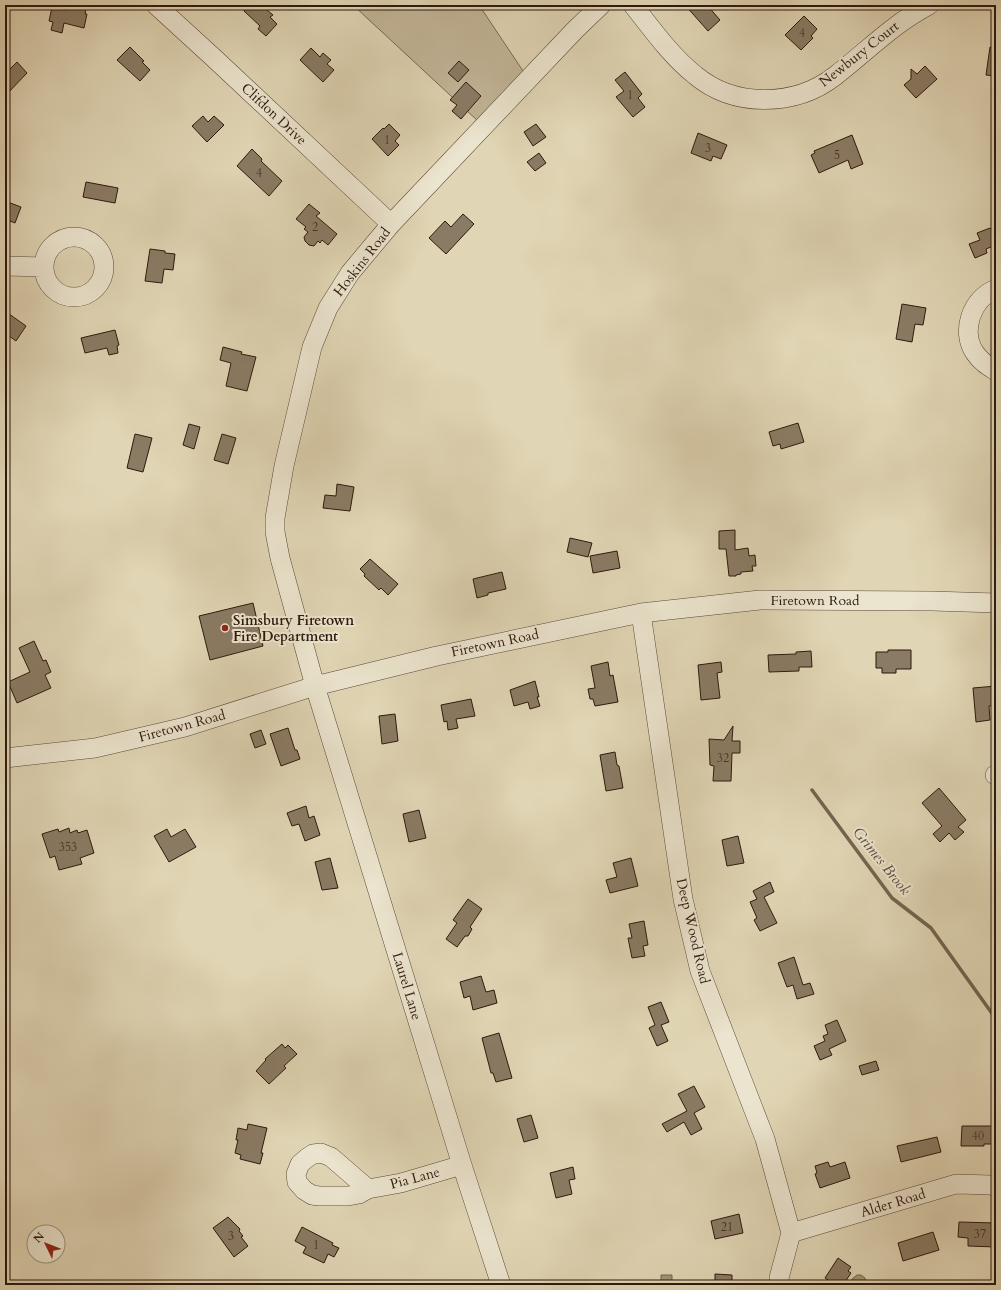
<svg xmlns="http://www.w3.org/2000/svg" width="1001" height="1290" viewBox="0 0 1001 1290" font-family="Cardo,serif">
<rect width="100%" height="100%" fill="#e0d5b4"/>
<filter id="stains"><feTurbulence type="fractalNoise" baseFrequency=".005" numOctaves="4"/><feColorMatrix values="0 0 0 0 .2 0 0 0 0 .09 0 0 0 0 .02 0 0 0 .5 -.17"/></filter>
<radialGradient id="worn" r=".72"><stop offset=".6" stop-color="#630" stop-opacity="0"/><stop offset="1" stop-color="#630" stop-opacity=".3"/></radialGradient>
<path fill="#c2b598" stroke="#786752" d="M 353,5 L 479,5 L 525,74 L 479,122 Z"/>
<path fill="#a3957b" stroke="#74634f" d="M 661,1275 L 672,1275 L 672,1285 L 661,1285 Z
M 857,1275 L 861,1275 L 865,1278 L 866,1285 L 852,1285 L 852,1279 Z"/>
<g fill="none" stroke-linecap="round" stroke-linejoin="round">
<path stroke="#74634f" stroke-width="3.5" d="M 812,790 L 892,898 L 931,928 L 996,1019"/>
</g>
<path fill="#8a7b64" stroke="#2d190d" d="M 73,5 L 87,5 L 85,14 L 87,14 L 84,28 L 64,23 L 62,33 L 51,30 L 53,22 L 49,21 L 52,7 L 66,10 L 66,8 L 72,9 Z
M 249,5 L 261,5 L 273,15 L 270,17 L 277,24 L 266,36 L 258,29 L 260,26 L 244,11 Z
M 685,5 L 707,5 L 720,20 L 708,31 Z
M 804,16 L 817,29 L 811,36 L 813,38 L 801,50 L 785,35 Z
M 130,47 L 144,61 L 142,62 L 150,70 L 140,81 L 117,60 Z
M 990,47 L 996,48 L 996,76 L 986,75 Z
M 311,48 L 320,57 L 323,53 L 331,60 L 327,64 L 334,70 L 323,82 L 300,60 Z
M 459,61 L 469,70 L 458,82 L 448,73 Z
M 17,62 L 27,73 L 5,96 L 5,74 Z
M 925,66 L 937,79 L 916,98 L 904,85 L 911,79 L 911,69 L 917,74 Z
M 625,72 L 642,94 L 638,98 L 645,107 L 633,117 L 616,97 L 624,91 L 615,80 Z
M 466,82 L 481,96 L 461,119 L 452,111 L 457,105 L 450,100 Z
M 203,116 L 208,122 L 214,116 L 224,125 L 207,142 L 192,126 Z
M 389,124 L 400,135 L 395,141 L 399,145 L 388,156 L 372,139 L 383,128 L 384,129 Z
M 536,124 L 546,137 L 533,146 L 524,132 Z
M 698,133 L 727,145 L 721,159 L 713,156 L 711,161 L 691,153 Z
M 852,135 L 863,164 L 851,169 L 848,160 L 819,173 L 811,155 L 815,153 L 814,151 Z
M 252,149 L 262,159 L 261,161 L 282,181 L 269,196 L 237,166 Z
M 539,153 L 546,163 L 535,171 L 527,162 Z
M 86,182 L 118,188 L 115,203 L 83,197 Z
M 5,201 L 21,207 L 15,223 L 5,219 Z
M 309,204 L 320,213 L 316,216 L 337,234 L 328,245 L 322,240 L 320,243 L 318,241 L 314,246 L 309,245 L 305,241 L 304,237 L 308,232 L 304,229 L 306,227 L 296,219 Z
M 463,214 L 474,224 L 446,254 L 429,238 L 445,221 L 451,227 Z
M 996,227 L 996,245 L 986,249 L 987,253 L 975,258 L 969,244 L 980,240 L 977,233 L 990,228 L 991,229 Z
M 150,249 L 165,251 L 165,253 L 175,254 L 173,270 L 164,269 L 162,283 L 145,281 Z
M 902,304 L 926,308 L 923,325 L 915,324 L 912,342 L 896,339 Z
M 5,311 L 26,326 L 16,341 L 5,333 Z
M 115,330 L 119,345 L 117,346 L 118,353 L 109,355 L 107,348 L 85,353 L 81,338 Z
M 223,347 L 242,352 L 241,354 L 256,357 L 247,391 L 226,386 L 231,363 L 220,360 Z
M 798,423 L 804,442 L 781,449 L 780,444 L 773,446 L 769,432 Z
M 189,424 L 200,427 L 194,449 L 183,445 Z
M 135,434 L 152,438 L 143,472 L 127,468 Z
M 222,434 L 236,438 L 228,464 L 214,460 Z
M 337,484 L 354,487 L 350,511 L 323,508 L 325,495 L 336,496 Z
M 735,530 L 735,550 L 748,548 L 749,556 L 755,555 L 756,566 L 752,566 L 753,571 L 741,572 L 741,574 L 736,575 L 736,576 L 729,576 L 726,549 L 719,549 L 719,531 Z
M 570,538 L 592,543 L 588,557 L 567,552 Z
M 617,551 L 620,568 L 593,573 L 590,556 Z
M 370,559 L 398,584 L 388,595 L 381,588 L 379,590 L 364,576 L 365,574 L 360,569 Z
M 502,572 L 506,589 L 488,593 L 488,595 L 477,598 L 473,579 Z
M 253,603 L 263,646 L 210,660 L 199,616 Z
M 34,641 L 43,661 L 46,660 L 51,672 L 45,675 L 51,688 L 17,703 L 8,682 L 30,672 L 19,648 Z
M 888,650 L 911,650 L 911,669 L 896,669 L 896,673 L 882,673 L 882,668 L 876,668 L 876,652 L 888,652 Z
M 811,651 L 812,667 L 799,667 L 799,671 L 769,672 L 768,655 L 796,654 L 796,652 Z
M 608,662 L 610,676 L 613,675 L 618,702 L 595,706 L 593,699 L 590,699 L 588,689 L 595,688 L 591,666 Z
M 721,662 L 722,672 L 717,673 L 720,698 L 701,700 L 698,665 Z
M 535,681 L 539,697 L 537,697 L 540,706 L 530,709 L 528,702 L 514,706 L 510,690 Z
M 996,686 L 996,705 L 989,706 L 990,720 L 976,722 L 973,688 Z
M 471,699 L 475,716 L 456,719 L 458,728 L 448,730 L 447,721 L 444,722 L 441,705 Z
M 395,714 L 398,741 L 382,744 L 379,716 Z
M 733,726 L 732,741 L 740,741 L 740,753 L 732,753 L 731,781 L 713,781 L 714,766 L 710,765 L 709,739 L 724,740 Z
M 288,728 L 295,750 L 297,750 L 300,759 L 281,766 L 270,734 Z
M 261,730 L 266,744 L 255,748 L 250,734 Z
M 615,752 L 617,765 L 619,766 L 623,788 L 606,791 L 600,755 Z
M 939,788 L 966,820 L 958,827 L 964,832 L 955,840 L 949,833 L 940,842 L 933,834 L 942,826 L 922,803 Z
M 306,806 L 309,818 L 314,816 L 320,835 L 305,841 L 299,824 L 292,826 L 287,813 Z
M 419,810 L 426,838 L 409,842 L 403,814 Z
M 69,828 L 70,833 L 77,830 L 78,833 L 87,830 L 94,853 L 80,858 L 82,864 L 59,870 L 55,856 L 50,858 L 42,834 L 58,829 L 59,832 Z
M 167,829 L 171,837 L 185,829 L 196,847 L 169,862 L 154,836 Z
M 738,836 L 744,863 L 727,866 L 722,840 Z
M 330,858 L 338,888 L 322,890 L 315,862 Z
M 631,858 L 638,886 L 610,893 L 606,880 L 617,877 L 613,863 Z
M 770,882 L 774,892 L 764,897 L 777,923 L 760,931 L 754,920 L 757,918 L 750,902 L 757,899 L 753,891 Z
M 468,899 L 482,909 L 470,927 L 472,929 L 468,936 L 465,936 L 457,947 L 446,939 L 457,923 L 453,920 Z
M 644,921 L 648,945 L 643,946 L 645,956 L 632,958 L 628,938 L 632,938 L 629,924 Z
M 794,957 L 803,985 L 810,983 L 814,994 L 797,999 L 793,985 L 787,987 L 778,963 Z
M 481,976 L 486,992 L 494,990 L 497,1003 L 473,1010 L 470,996 L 464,998 L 460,982 Z
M 661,1002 L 669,1022 L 661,1025 L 668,1041 L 657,1046 L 649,1028 L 655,1025 L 648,1007 Z
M 837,1020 L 846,1041 L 829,1049 L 832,1055 L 820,1060 L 814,1046 L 825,1041 L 823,1036 L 828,1034 L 825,1025 Z
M 499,1033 L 512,1078 L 496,1082 L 493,1073 L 491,1073 L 482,1038 Z
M 282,1044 L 285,1048 L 288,1045 L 297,1054 L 284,1066 L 286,1068 L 269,1084 L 256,1071 L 266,1060 L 265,1059 Z
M 876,1061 L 879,1070 L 862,1075 L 859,1066 Z
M 694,1086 L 705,1107 L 694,1113 L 702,1129 L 691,1135 L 684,1122 L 667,1132 L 662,1124 L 687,1111 L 678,1094 Z
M 531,1115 L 538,1138 L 524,1142 L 517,1119 Z
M 248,1124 L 267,1128 L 261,1153 L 263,1153 L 260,1164 L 240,1159 L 241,1155 L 235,1153 L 238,1140 L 236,1140 L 238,1128 L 247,1130 Z
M 962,1126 L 995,1126 L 995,1144 L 984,1144 L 984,1146 L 961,1146 Z
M 937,1137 L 941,1152 L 901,1162 L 897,1146 Z
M 828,1162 L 830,1167 L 845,1162 L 850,1178 L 820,1188 L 815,1174 L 817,1173 L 815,1166 Z
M 573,1167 L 575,1179 L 569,1180 L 572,1194 L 556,1198 L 550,1173 Z
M 739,1214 L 743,1233 L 715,1239 L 711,1221 Z
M 228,1217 L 240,1229 L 239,1231 L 243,1236 L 241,1237 L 248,1246 L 234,1257 L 213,1228 Z
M 959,1222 L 996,1223 L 996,1247 L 968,1246 L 968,1238 L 958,1237 Z
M 302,1227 L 333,1243 L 332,1245 L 339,1248 L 334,1257 L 328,1254 L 324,1263 L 303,1253 L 306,1247 L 295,1241 Z
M 933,1232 L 939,1250 L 903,1261 L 898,1243 Z
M 838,1258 L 851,1267 L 848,1271 L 851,1273 L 843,1285 L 835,1285 L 825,1278 Z
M 715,1274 L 732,1275 L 732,1285 L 715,1285 Z"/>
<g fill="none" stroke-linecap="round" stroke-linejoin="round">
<defs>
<path id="minor" d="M 156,5 L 215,59 L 391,224
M 633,5 C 652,29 671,56 695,75 C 734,108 795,107 835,76 C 866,52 894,23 929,5
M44 267a30 30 0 1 1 60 0a30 30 0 1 1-60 0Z
M 5,266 L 44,267
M 996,289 C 972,298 960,331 975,353 C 981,362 988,366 996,371
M 641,613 L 683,899 L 700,971 L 765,1139 L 791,1233 L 779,1278 L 780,1285
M 5,758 L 95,748 L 185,727 L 315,686 L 437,656 L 641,613 L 760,600 L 932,601 L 996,603
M 995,775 L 996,775
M 368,1189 L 331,1157 L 321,1153 L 313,1154 L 307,1158 L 300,1164 L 296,1174 L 297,1182 L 304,1190 L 312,1195 L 319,1196 L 348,1196 L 359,1194 L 368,1189 L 401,1183 L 462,1165
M 791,1233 L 956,1184 L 991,1185 L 996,1187
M 501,1285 L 462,1165 L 315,686 L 280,558 L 275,532 L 275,518 L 284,466 L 312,347 L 328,308 L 350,273 L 391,224 L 575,30 L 601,5"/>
</defs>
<use href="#minor" stroke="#5a4837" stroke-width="20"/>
<use href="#minor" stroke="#ebe4ce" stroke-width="19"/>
</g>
<circle fill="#8f2418" stroke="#ebe4ce" stroke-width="1.5" cx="225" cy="628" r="4"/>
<g text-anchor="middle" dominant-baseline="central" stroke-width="4" stroke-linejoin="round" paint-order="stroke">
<g font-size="12" fill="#443223">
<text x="802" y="33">4</text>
<text x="630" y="95">1</text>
<text x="387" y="140">1</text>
<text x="708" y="148">3</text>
<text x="837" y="155">5</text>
<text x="259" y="173">4</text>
<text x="315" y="227">2</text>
<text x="723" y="758">32</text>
<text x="68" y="847">353</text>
<text x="978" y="1136">40</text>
<text x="727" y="1227">21</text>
<text x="980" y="1234">37</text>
<text x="231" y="1236">3</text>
<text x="316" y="1245">1</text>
</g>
<g font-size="14" fill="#2d190d" stroke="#ebe4ce">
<text transform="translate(859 54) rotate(-38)">Newbury Court</text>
<text transform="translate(274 114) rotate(43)">Clifdon Drive</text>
<text transform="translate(362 262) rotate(-52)">Hoskins Road</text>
<text x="815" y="600">Firetown Road</text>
<text transform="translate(495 643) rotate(-12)">Firetown Road</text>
<text transform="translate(182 726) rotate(-15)">Firetown Road</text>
<text transform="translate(693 931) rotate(77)">Deep Wood Road</text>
<text transform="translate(407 986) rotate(73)">Laurel Lane</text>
<text transform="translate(415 1178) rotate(-15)">Pia Lane</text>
<text transform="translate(893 1203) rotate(-17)">Alder Road</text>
</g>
<g font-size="14" font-weight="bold" fill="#2d190d" stroke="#ebe4ce" text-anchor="start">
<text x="233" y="620">Simsbury Firetown<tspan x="233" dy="16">Fire Department</tspan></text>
</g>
<g font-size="15" font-style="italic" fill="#5c4b39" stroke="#ebe4ce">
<text transform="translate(882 861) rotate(51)">Grimes Brook</text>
</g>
</g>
<rect width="1001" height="1290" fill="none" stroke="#e0d5b4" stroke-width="20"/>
<rect x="6" y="6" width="989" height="1278" fill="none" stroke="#2d190d" stroke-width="2"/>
<rect x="10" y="10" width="981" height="1270" fill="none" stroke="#2d190d"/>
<g transform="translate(46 1244) rotate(313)"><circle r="19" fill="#ebe4ce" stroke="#9f9381"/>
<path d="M0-3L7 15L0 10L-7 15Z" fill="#8f2418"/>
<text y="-6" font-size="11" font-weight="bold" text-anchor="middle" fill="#2d190d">N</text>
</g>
<rect width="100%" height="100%" filter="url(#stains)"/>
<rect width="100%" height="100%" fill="url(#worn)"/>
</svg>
